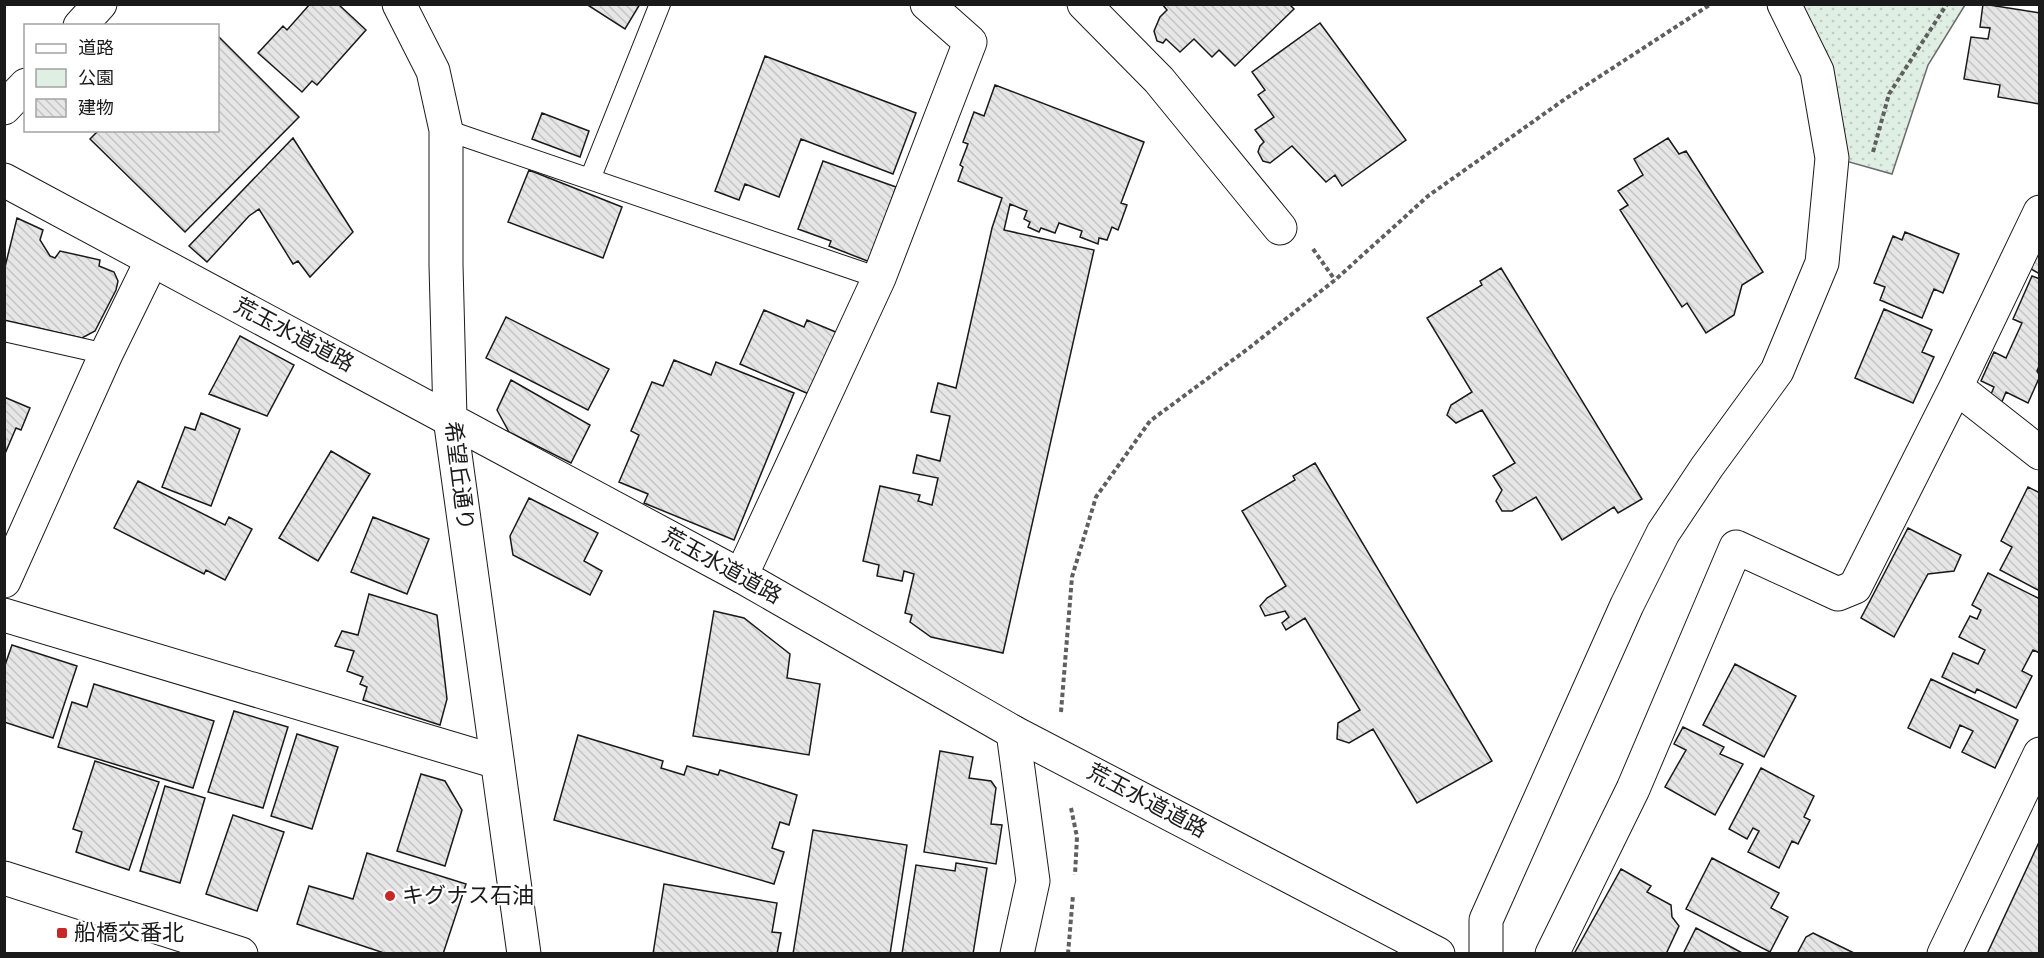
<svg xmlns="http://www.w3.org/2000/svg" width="2044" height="958" viewBox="0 0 2044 958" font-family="'Alegreya Sans','Noto Sans JP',sans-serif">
<defs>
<pattern id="green-dots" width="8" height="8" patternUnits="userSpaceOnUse" patternTransform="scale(1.5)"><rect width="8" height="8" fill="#e0efe3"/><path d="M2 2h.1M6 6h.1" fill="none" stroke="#c0ccc2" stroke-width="1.8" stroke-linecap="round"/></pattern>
<pattern id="building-back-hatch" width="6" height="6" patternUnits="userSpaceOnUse" patternTransform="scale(1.5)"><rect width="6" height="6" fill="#e6e6e6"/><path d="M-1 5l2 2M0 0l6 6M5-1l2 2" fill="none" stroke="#c5c5c5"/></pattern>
</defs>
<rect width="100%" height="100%" fill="#fff"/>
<path fill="url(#green-dots)" stroke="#6a6a6a" stroke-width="1.5" d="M 1791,5 L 1965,5 L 1928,65 L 1892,174 L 1842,160 Z"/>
<path fill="url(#building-back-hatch)" stroke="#1a1a1a" stroke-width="1.5" d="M 310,4 L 338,4 L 366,30 L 317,85 L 312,81 L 302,92 L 258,53 L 283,26 L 287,30 Z
M 586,4 L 640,4 L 625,29 Z
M 1162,4 L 1289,4 L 1294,9 L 1235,66 L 1219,50 L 1212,57 L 1194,39 L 1180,52 L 1166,39 L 1163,43 L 1157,41 L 1154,31 L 1160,17 L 1167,10 Z
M 1983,4 L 2040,13 L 2040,104 L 1998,97 L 2000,85 L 1964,79 L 1971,37 L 1988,39 L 1990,28 L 1980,27 Z
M 1320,23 L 1406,140 L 1342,186 L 1335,175 L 1326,182 L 1292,146 L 1270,163 L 1263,161 L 1258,152 L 1260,146 L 1264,142 L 1255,130 L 1274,117 L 1258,95 L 1265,90 L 1252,72 Z
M 218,36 L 299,117 L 185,232 L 90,139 L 99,130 L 218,130 Z
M 765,56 L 916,113 L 893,174 L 801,139 L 779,197 L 745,184 L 739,200 L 715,191 Z
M 995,85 L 1144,142 L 1121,203 L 1127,205 L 1118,230 L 1112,227 L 1107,240 L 1099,238 L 1098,244 L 1080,237 L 1082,231 L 1059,223 L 1055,233 L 1041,228 L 1039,232 L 1028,227 L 1030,222 L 1024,219 L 1027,211 L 1010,204 L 1004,230 L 1094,250 L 1003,653 L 931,637 L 910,622 L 912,615 L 905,613 L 914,574 L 904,571 L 902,581 L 877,576 L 879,565 L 863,561 L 880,486 L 920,495 L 918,501 L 932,505 L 938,478 L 913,473 L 917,455 L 940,461 L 950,416 L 931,412 L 938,383 L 956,388 L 992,228 L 1002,198 L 958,181 L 963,167 L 960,165 L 968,144 L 963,142 L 974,112 L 984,116 Z
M 542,113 L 589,131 L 580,157 L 532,139 Z
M 293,138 L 353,232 L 310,277 L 298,261 L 293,264 L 259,209 L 249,216 L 207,262 L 189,246 Z
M 1668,138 L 1679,154 L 1686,151 L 1763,272 L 1742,285 L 1734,315 L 1706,333 L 1687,303 L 1682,307 L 1620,210 L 1628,205 L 1618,191 L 1643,175 L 1634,159 Z
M 823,161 L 896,187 L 870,262 L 829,246 L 831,241 L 798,229 Z
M 529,170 L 622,207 L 603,258 L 508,222 Z
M 17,218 L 43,230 L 40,240 L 50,256 L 55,258 L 60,251 L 100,260 L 99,266 L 114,272 L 118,281 L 116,290 L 95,331 L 82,338 L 4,320 L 4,271 Z
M 1905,232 L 1959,254 L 1943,293 L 1934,289 L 1922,318 L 1880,300 L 1885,287 L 1874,283 L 1893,236 L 1902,240 Z
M 2040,250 L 2040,274 L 2029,268 Z
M 1501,268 L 1642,499 L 1618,513 L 1614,507 L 1562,540 L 1536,497 L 1512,511 L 1502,511 L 1496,501 L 1502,490 L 1493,476 L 1515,463 L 1482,410 L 1456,423 L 1447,415 L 1451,405 L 1472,392 L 1427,318 L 1482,285 L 1480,281 Z
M 2032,276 L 2040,279 L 2040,364 L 2037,371 L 2040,376 L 2028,403 L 2006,392 L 2001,404 L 1989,399 L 1994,387 L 1981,381 L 1994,352 L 2006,358 L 2022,323 L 2013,319 Z
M 1884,309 L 1932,330 L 1922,352 L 1934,357 L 1913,403 L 1855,378 Z
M 764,310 L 804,327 L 807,320 L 838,333 L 811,395 L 740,364 Z
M 506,317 L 609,369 L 588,410 L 486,358 Z
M 240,336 L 294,365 L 267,416 L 209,394 Z
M 674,360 L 711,375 L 716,362 L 794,393 L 734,540 L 644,503 L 648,494 L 619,482 L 639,435 L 631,431 L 652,382 L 663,386 Z
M 511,380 L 590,425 L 571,463 L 509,432 L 497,410 Z
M 4,397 L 30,408 L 21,430 L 16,428 L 4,456 Z
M 201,413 L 240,429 L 211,506 L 162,487 L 185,427 L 195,430 Z
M 331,451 L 370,474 L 318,561 L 279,538 Z
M 1315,463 L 1492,761 L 1417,803 L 1373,729 L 1349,743 L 1337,739 L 1338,723 L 1360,710 L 1305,618 L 1286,630 L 1282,623 L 1289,617 L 1285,611 L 1265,616 L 1260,606 L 1267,598 L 1286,586 L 1242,511 L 1295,480 L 1293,476 Z
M 138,481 L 225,525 L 229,517 L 252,529 L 225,580 L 206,570 L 204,574 L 114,528 Z
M 2028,487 L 2040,493 L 2040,591 L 2000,570 L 2012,547 L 2001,541 Z
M 529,498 L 598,533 L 584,561 L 602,571 L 590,595 L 513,555 L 510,536 Z
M 373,517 L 429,539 L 407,594 L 351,572 Z
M 1908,528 L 1961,555 L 1954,571 L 1928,574 L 1894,637 L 1861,618 Z
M 1988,573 L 2040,599 L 2040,653 L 2033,650 L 2022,671 L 2032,676 L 2016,708 L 1977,689 L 1975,693 L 1942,677 L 1953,653 L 1978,664 L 1985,650 L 1959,637 L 1970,616 L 1977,619 L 1981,610 L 1972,605 Z
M 369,594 L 437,615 L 447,699 L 440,725 L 363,700 L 367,687 L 360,684 L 363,677 L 347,671 L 354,651 L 335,646 L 342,631 L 358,635 Z
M 714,611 L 744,618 L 790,654 L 787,678 L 820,684 L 809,755 L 693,736 Z
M 12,645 L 77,666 L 53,738 L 4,722 L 4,668 Z
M 1735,664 L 1796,696 L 1764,757 L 1703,725 Z
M 1931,679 L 2018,720 L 1995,768 L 1962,752 L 1973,731 L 1960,725 L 1950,748 L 1908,728 Z
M 94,684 L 214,721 L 193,788 L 58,747 L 72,702 L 87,707 Z
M 234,711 L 288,727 L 263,808 L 208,792 Z
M 1683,727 L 1724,747 L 1720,754 L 1743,764 L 1715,815 L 1665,787 L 1686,750 L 1674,744 Z
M 297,734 L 338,747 L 312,829 L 271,816 Z
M 578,735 L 663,761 L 661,768 L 684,775 L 687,766 L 718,775 L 720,770 L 797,795 L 789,825 L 780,822 L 772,848 L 784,852 L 774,884 L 554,820 Z
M 940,751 L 973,757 L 969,778 L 991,781 L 996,788 L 991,824 L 1002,825 L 996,864 L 924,852 Z
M 95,761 L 159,782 L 129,870 L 76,852 L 82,832 L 73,829 Z
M 1761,768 L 1814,796 L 1804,817 L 1810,820 L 1798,844 L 1792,841 L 1779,868 L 1748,852 L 1759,831 L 1753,828 L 1747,839 L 1729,829 Z
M 421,774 L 445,781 L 462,810 L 445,866 L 397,851 Z
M 165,786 L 205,798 L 180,883 L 140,871 Z
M 233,815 L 284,832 L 257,911 L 206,894 Z
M 813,830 L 907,845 L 890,954 L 793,954 Z
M 2040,840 L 2040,954 L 1987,954 Z
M 367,853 L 466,884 L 443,954 L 387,954 L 297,924 L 309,886 L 353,899 Z
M 1712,858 L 1779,893 L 1771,908 L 1788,917 L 1770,952 L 1686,909 Z
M 956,863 L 987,868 L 973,954 L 902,954 L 916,865 L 955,871 Z
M 1621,869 L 1651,886 L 1647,892 L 1671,905 L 1672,917 L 1679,926 L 1666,954 L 1574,954 Z
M 664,884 L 777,903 L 772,932 L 781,933 L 777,954 L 653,954 Z
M 1696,928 L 1744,954 L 1683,954 Z
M 1813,933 L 1856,954 L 1797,954 L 1806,937 Z"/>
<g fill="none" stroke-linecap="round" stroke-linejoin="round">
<defs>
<path id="lane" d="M 446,130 L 879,278
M 590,179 L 660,4
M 4,331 L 106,354"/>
<path id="street" d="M 1084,4 L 1159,80 L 1280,228
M 80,26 L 100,4
M 4,108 L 26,85
M 1956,387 L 2040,453
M 741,576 L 879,278 L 970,42 L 927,4
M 4,581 L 106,354 L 152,260
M 4,615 L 497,762
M 1013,732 L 1033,881 L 1017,954
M 1552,954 L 1633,789 L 1736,547 L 1838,594 L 1855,587 L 1956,387 L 2040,212
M 1944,954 L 2040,754"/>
<path id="secondary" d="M 399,4 L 433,71 L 446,130 L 446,265 L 450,418 L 524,954
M 4,180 L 741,576 L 1013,732 L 1438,954
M 4,878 L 241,954
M 1486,954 L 1486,920 L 1627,605 L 1663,533 L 1707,467 L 1777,371 L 1822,263 L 1832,158 L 1817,71 L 1784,4"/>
</defs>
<use href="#lane" stroke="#1a1a1a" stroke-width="22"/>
<use href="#street" stroke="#1a1a1a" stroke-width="35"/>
<use href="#secondary" stroke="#1a1a1a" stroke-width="35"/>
<path stroke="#5f5f5f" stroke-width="4" stroke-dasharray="4.5 3" stroke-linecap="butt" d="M 1873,152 L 1889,94 L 1947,4
M 1313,249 L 1335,280
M 1061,712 L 1072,577 L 1096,497 L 1150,421 L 1249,348 L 1335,280 L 1428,196 L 1565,99 L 1711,4
M 1071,808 L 1077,837 L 1075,875
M 1068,954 L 1073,895"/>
<use href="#lane" stroke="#fff" stroke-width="20"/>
<use href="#street" stroke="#fff" stroke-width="33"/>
<use href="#secondary" stroke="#fff" stroke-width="33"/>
</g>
<g fill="#c62828" stroke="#fff" stroke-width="2">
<circle cx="390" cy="896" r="6"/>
<rect x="56" y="927" width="12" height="12" rx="3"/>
</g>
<g text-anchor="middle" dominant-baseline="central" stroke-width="4.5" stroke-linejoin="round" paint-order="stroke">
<g font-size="22" fill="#1a1a1a" stroke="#fff">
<text transform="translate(294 335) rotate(28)">荒玉水道道路</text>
<text transform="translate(459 476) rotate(83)">希望丘通り</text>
<text transform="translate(722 566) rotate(29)">荒玉水道道路</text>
<text transform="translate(1147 801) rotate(28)">荒玉水道道路</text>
</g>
<g font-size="22" fill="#1a1a1a" stroke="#fff" text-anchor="start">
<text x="402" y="896">キグナス石油</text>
<text x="74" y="933">船橋交番北</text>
</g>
</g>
<rect width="2044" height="958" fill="none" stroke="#1a1a1a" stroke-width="12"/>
<rect x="24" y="24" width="195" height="108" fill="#ffffff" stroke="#a3a3a3" stroke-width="1.5"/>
<rect x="36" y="44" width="30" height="9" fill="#ffffff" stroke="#a3a3a3" stroke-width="1.5"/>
<text x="78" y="54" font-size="18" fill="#1a1a1a">道路</text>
<rect x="36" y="69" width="30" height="18" fill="#e0efe3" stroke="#a3a3a3" stroke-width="1.5"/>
<text x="78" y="84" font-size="18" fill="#1a1a1a">公園</text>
<rect x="36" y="99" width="30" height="18" fill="url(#building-back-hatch)" stroke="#a3a3a3" stroke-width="1.5"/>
<text x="78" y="114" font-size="18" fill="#1a1a1a">建物</text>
</svg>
